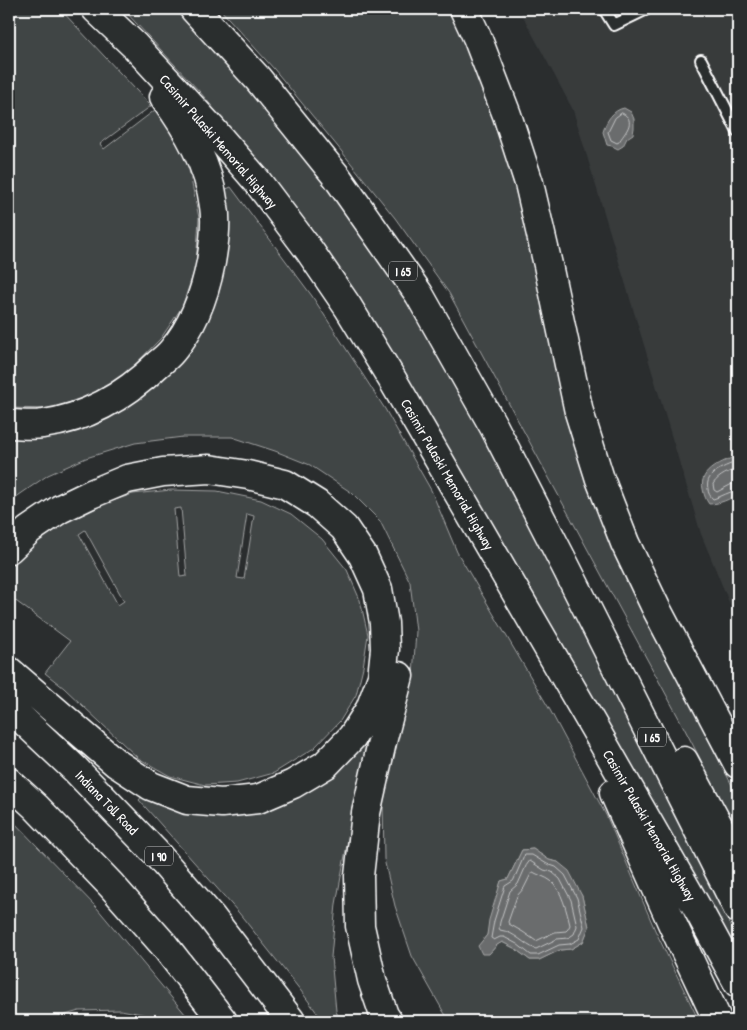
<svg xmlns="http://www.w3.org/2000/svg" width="747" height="1030" viewBox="0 0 747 1030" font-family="'Patrick Hand',sans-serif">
<rect width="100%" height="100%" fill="#2a2d2e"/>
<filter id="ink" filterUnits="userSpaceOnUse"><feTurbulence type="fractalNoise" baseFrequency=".02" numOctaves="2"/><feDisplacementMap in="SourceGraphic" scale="10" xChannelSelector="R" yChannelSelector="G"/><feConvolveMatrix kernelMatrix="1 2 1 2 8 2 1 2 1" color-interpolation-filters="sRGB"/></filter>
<g filter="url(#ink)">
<path fill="#373a3b" d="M 519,9 L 738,9 L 738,624 L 701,534 L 573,110 Z"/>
<path fill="#414445" stroke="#a0a2a2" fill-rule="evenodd" d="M 21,9 L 60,9 L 151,106 L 100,144 L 104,149 L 155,110 L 168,124 L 188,165 L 199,218 L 196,266 L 182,307 L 161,338 L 127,373 L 94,395 L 49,409 L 9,408 L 9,15 Z
M 123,9 L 175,9 C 266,103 349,208 418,320 C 471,404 513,493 558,582 C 618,701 678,821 738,940 L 738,954 L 706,896 L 550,627 L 454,457 L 369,316 L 250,153 L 200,92 Z
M 220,9 L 450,9 L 476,67 L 501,139 L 533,252 L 655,627 L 705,733 L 738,797 L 738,832 L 681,722 L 449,293 L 395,218 L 338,147 L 274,69 Z
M 231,187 L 312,296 L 385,409 L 431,490 L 457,552 L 550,710 L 607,817 L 655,930 L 699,1021 L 450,1021 L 443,1011 L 412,956 L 395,906 L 384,859 L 383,801 L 413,676 L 416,631 L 410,582 L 380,521 L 352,493 L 310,465 L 275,451 L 232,437 L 183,437 L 135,443 L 86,458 L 48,475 L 9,502 L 9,436 L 167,373 L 224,190 ZM 533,849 L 549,860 L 558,862 L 582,896 L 589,927 L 583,942 L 571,949 L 560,950 L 539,960 L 530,960 L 514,948 L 502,942 L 497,945 L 489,954 L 479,946 L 487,935 L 501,881 L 508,879 L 522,850 Z
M 171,490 L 217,491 L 261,500 L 291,514 L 322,539 L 347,570 L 360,600 L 368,635 L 363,667 L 356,695 L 340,721 L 314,748 L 274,773 L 237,783 L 205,785 L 170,776 L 138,758 L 64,688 L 45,673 L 70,641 L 9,596 L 9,570 L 20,557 L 51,530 L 91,508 L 133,494 ZM 181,508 L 187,576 L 180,577 L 174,509 ZM 247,514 L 254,516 L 244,579 L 237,578 ZM 85,530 L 124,601 L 118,605 L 79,534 Z
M 374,715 L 363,776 L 348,839 L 336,904 L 331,957 L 336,1011 L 340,1021 L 323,1021 L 301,991 L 239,913 L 139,800 L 145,793 L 245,812 Z
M 9,817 L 97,908 L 191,1021 L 162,1021 L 152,1016 L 121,1010 L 79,1011 L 45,1021 L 9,1021 Z"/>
<path fill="#6a6c6d" stroke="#a6a7a7" d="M 624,108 L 631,112 L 634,119 L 634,128 L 633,134 L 627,138 L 623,146 L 618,149 L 612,146 L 607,145 L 603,132 C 606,121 613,110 624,108 Z
M 738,455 L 738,494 C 730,499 720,504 709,504 C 706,500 704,495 703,489 C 698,469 724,462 738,455 Z
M 533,849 L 549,860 L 558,862 L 569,871 L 582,896 L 589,927 L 583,942 L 571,949 L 560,950 L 539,960 L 530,960 L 514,948 L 502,942 L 497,945 L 489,954 L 482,954 L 478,946 L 487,935 L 489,920 L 501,881 L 508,879 L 522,850 Z"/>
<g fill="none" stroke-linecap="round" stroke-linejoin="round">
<path stroke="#c3c4c5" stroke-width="1" d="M 622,113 C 638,121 624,133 619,142 L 617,143 L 611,140 L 608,132 L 615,118 Z
M 738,461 C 727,466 704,472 708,489 C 708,493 710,496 713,499 C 721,497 730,491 738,490
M 738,468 C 729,472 719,475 713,484 L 714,490 L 717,492 L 732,484 L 738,484
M 525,855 L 532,855 L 547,864 L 556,867 L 565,875 L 577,898 L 584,927 L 579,939 L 570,944 L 559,945 L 538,955 L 531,955 L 517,944 L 504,937 L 500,937 L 494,940 L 491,938 L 494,921 L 505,886 L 513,881 Z
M 530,861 L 544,870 L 552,872 L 560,879 L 571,900 L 577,926 L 574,934 L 568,938 L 557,939 L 536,949 C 524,945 515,932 500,930 L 499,928 L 500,922 L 510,891 L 518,884 L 526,866 Z
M 533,872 C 538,875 546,877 551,881 C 562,890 567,913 570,925 L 568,929 L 566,931 L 555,932 L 536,941 L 523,932 L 509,924 L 508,922 L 517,896 L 524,888 L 531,874 Z"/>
<defs>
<path id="lane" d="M 604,9 L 614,25 L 647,9
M 701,60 L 738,132"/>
<path id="highway" d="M 96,9 L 135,46 L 210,127 L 257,181 L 309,250 L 348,307 L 392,379 L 595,729 L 700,913 L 738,983
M 194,9 L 258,79 L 337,177 L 419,294 L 494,427 L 565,565 L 738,909
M 464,9 L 477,37 L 507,115 L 529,183 L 548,265 L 579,412 L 600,479 L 625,543 L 656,608 L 738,764
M 9,424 C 20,424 32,426 43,424 C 87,418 126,395 158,364 C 163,360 168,356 172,351 C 193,327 205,293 211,262 C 214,244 217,224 214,206 C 209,165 188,130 164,97
M 9,549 L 29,530 L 60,509 L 91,494 L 127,479 L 163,472 L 209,469 L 248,475 L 285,484 L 317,504 L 344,528 L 363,556 L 378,589 L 384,623 L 385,649 L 382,677 L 370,709 L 352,737 L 325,765 L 293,784 L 258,799 L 222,803 L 187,800 L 151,786 L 116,763 L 9,671
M 9,707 L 76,770 L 154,851 L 212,918 L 291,1021
M 684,761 L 738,862
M 9,782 L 36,807 L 111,885 L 164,945 L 223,1021
M 614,793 L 672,923 L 718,1021
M 388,1021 L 384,1015 L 372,980 L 360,926 L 359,876 L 366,813 L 382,742 L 399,676"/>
</defs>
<use href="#lane" stroke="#fff" stroke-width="14"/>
<use href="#highway" stroke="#fff" stroke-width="31"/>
<use href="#lane" stroke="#2a2d2e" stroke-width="10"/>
<use href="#highway" stroke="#2a2d2e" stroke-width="28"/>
</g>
</g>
<g text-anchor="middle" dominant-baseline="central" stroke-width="4.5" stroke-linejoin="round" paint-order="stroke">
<g fill="#2a2d2e" stroke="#bfc0c0" stroke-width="1">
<rect x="389" y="261.5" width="28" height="19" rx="4"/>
<rect x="638" y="727.5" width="28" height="19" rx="4"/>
<rect x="145" y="846.5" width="28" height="19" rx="4"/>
</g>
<g font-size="12" font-weight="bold" fill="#fff">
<text x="403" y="271">I 65</text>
<text x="652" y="737">I 65</text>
<text x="159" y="856">I 90</text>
</g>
<g font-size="14" fill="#fff" stroke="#2a2d2e">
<text transform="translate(219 141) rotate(49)">Casimir Pulaski Memorial Highway</text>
<text transform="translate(448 474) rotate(60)">Casimir Pulaski Memorial Highway</text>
<text transform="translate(107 802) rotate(46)">Indiana Toll Road</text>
<text transform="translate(650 825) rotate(60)">Casimir Pulaski Memorial Highway</text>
</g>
</g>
<rect width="747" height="1030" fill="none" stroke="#2a2d2e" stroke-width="30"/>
<rect x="15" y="15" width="717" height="1000" fill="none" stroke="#fff" stroke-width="2" filter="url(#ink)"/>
</svg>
